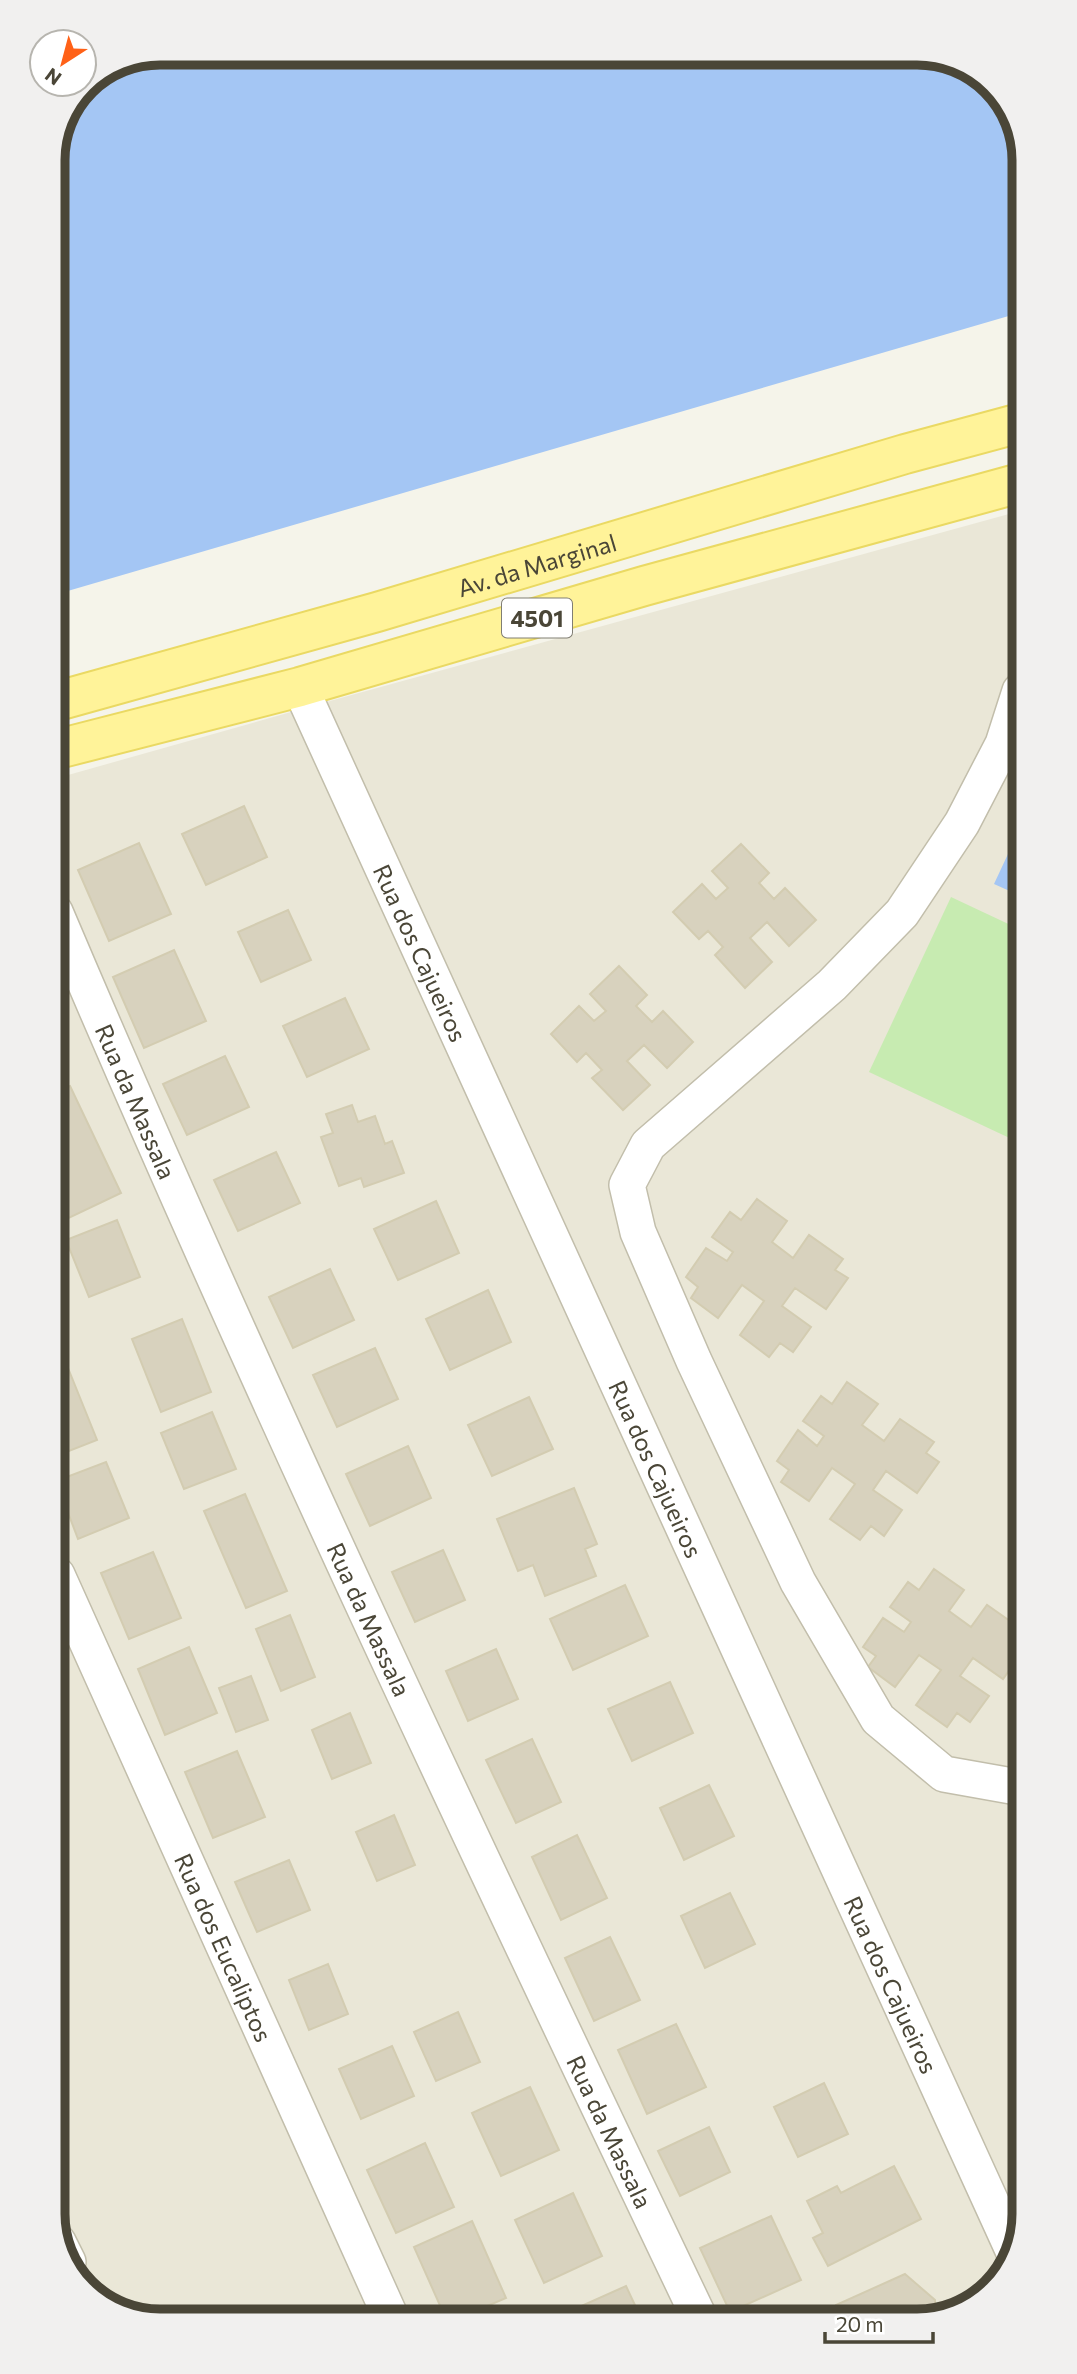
<svg xmlns="http://www.w3.org/2000/svg" width="1077" height="2374" viewBox="0 0 1077 2374" font-family="Commissioner,sans-serif">
<rect width="100%" height="100%" fill="#f5f4ea"/>
<path fill="#eae7d7" d="M 1020,511 L 1024,2215 L 1003,2279 L 952,2316 L 152,2321 L 94,2299 L 58,2249 L 54,779 L 337,699 Z"/>
<path fill="#c7ebb1" d="M 951,897 L 1021,930 L 1022,1144 L 869,1072 Z"/>
<path fill="#a4c6f4" d="M 160,53 L 925,53 L 982,74 L 1019,125 L 1019,313 L 54,595 L 53,153 L 84,84 Z
M 1021,826 L 1021,896 L 994,884 Z"/>
<path fill="#d8d2be" stroke="#d3ccb1" stroke-width="2" d="M 244,806 L 267,857 L 206,885 L 182,834 Z
M 139,843 L 171,914 L 109,941 L 78,870 Z
M 741,844 L 769,873 L 759,883 L 774,899 L 785,888 L 816,920 L 789,946 L 767,922 L 750,938 L 772,962 L 745,988 L 715,955 L 723,947 L 708,931 L 699,939 L 673,912 L 702,884 L 716,899 L 728,888 L 712,871 Z
M 288,910 L 311,960 L 261,982 L 238,932 Z
M 174,950 L 206,1021 L 144,1048 L 113,977 Z
M 619,966 L 647,995 L 636,1006 L 652,1022 L 663,1011 L 693,1042 L 667,1068 L 644,1045 L 627,1061 L 650,1085 L 623,1110 L 592,1078 L 602,1070 L 586,1053 L 577,1062 L 551,1034 L 579,1006 L 594,1021 L 606,1011 L 590,994 Z
M 345,998 L 369,1049 L 307,1077 L 283,1026 Z
M 225,1056 L 249,1107 L 187,1135 L 163,1084 Z
M 70,1086 L 121,1193 L 56,1224 L 55,1093 Z
M 352,1105 L 358,1122 L 375,1116 L 385,1144 L 392,1141 L 404,1173 L 364,1187 L 361,1178 L 339,1186 L 321,1137 L 333,1133 L 326,1114 Z
M 276,1152 L 300,1203 L 238,1231 L 214,1180 Z
M 757,1199 L 787,1221 L 772,1242 L 793,1258 L 809,1235 L 843,1259 L 835,1270 L 848,1278 L 826,1309 L 795,1288 L 782,1306 L 811,1327 L 793,1352 L 780,1343 L 769,1357 L 740,1335 L 764,1301 L 742,1285 L 718,1318 L 691,1298 L 698,1287 L 686,1277 L 706,1248 L 727,1261 L 733,1252 L 712,1237 L 730,1212 L 741,1220 Z
M 436,1201 L 459,1253 L 398,1280 L 374,1229 Z
M 117,1220 L 140,1277 L 89,1297 L 66,1240 Z
M 330,1269 L 354,1320 L 293,1348 L 269,1297 Z
M 488,1290 L 511,1342 L 450,1370 L 426,1319 Z
M 182,1319 L 211,1392 L 161,1412 L 132,1339 Z
M 375,1348 L 398,1399 L 337,1427 L 313,1375 Z
M 68,1368 L 97,1440 L 56,1456 L 56,1373 Z
M 847,1382 L 878,1404 L 862,1425 L 884,1441 L 900,1419 L 934,1442 L 926,1453 L 939,1462 L 917,1493 L 886,1471 L 873,1490 L 902,1510 L 884,1536 L 871,1526 L 860,1540 L 830,1519 L 855,1484 L 832,1468 L 809,1501 L 781,1482 L 789,1470 L 777,1461 L 798,1430 L 817,1446 L 824,1436 L 803,1421 L 821,1396 L 832,1404 Z
M 529,1397 L 553,1449 L 492,1476 L 468,1425 Z
M 212,1412 L 236,1469 L 184,1489 L 161,1433 Z
M 408,1446 L 431,1498 L 370,1526 L 346,1474 Z
M 106,1462 L 129,1518 L 78,1539 L 56,1481 Z
M 574,1488 L 597,1544 L 585,1549 L 596,1576 L 545,1596 L 533,1565 L 518,1571 L 497,1519 Z
M 245,1494 L 287,1591 L 246,1608 L 204,1511 Z
M 443,1550 L 465,1600 L 415,1622 L 392,1572 Z
M 153,1552 L 181,1618 L 129,1639 L 101,1573 Z
M 934,1569 L 964,1590 L 949,1611 L 971,1627 L 987,1605 L 1020,1628 L 1012,1639 L 1023,1646 L 1023,1651 L 1003,1679 L 973,1658 L 960,1676 L 989,1696 L 970,1722 L 957,1713 L 947,1727 L 916,1705 L 941,1670 L 919,1655 L 895,1687 L 868,1667 L 876,1656 L 863,1647 L 883,1618 L 904,1632 L 911,1622 L 890,1607 L 908,1582 L 919,1590 Z
M 625,1585 L 648,1636 L 573,1670 L 550,1619 Z
M 290,1615 L 315,1677 L 281,1691 L 256,1629 Z
M 189,1647 L 217,1713 L 165,1735 L 138,1669 Z
M 496,1649 L 518,1699 L 468,1721 L 446,1671 Z
M 251,1676 L 268,1720 L 236,1732 L 219,1688 Z
M 670,1682 L 693,1733 L 632,1761 L 608,1709 Z
M 350,1713 L 371,1763 L 332,1779 L 312,1730 Z
M 532,1739 L 561,1802 L 516,1823 L 486,1760 Z
M 237,1751 L 265,1817 L 213,1838 L 185,1772 Z
M 709,1785 L 734,1836 L 684,1860 L 660,1808 Z
M 394,1815 L 415,1865 L 377,1881 L 356,1832 Z
M 577,1835 L 607,1898 L 561,1920 L 532,1857 Z
M 289,1860 L 310,1910 L 257,1932 L 235,1882 Z
M 730,1893 L 755,1944 L 705,1968 L 681,1916 Z
M 610,1937 L 640,2000 L 594,2021 L 565,1958 Z
M 328,1964 L 348,2014 L 309,2030 L 289,1980 Z
M 458,2012 L 480,2062 L 436,2081 L 414,2032 Z
M 676,2024 L 706,2087 L 647,2114 L 618,2050 Z
M 392,2046 L 414,2096 L 361,2119 L 339,2069 Z
M 824,2083 L 848,2134 L 798,2157 L 774,2107 Z
M 530,2087 L 559,2150 L 501,2176 L 472,2113 Z
M 709,2127 L 730,2172 L 680,2196 L 658,2151 Z
M 425,2143 L 454,2207 L 396,2233 L 367,2170 Z
M 894,2166 L 921,2219 L 828,2266 L 813,2238 L 823,2233 L 807,2201 L 837,2186 L 841,2193 Z
M 573,2193 L 602,2256 L 544,2283 L 515,2220 Z
M 771,2216 L 801,2280 L 730,2312 L 700,2248 Z
M 472,2221 L 506,2298 L 457,2319 L 446,2319 L 414,2247 Z
M 905,2274 L 935,2300 L 935,2316 L 841,2316 L 836,2305 Z
M 626,2286 L 641,2318 L 571,2318 L 568,2312 Z"/>
<g fill="none" stroke-linecap="round" stroke-linejoin="round">
<defs>
<g id="street">
<path id="s1" d="M 300,687 L 1013,2250"/>
<path d="M 1020,691 L 1003,744 L 962,823 L 902,913 L 832,985 L 648,1145 L 627,1185 L 638,1232 L 694,1361 L 798,1582 L 878,1719 L 944,1774 L 1023,1788"/>
<path id="s2" d="M 55,912 C 256,1386 477,1852 699,2317"/>
<path id="s3" d="M 57,1575 L 392,2320"/>
<path d="M 58,2242 L 68,2262"/>
</g>
<g id="primary">
<path id="s4" d="M 54,702 L 377,612 L 905,454 L 1020,423"/>
<path d="M 54,750 L 300,687 L 644,586 L 1020,483"/>
</g>
</defs>
<use href="#street" stroke="#c2beab" stroke-width="38"/>
<use href="#primary" stroke="#ead963" stroke-width="42"/>
<use href="#street" stroke="#fff" stroke-width="35"/>
<use href="#primary" stroke="#fff399" stroke-width="38"/>
</g>
<g text-anchor="middle" dominant-baseline="central" stroke-width="5" stroke-linejoin="round" paint-order="stroke">
<rect fill="#fff" stroke="#807e73" stroke-width="2" x="502" y="598.5" width="70" height="39" rx="5"/>
<g font-size="23" font-weight="bold" fill="#4a4637">
<text x="537" y="618">4501</text>
</g>
<g font-size="24" fill="#4a4637" stroke="#fff">
<text stroke="none"><textPath href="#s4" startOffset="502">Av. da Marginal</textPath></text>
<text stroke="none"><textPath href="#s1" startOffset="292">Rua dos Cajueiros</textPath></text>
<text stroke="none"><textPath href="#s2" startOffset="206">Rua da Massala</textPath></text>
<text stroke="none"><textPath href="#s1" startOffset="859">Rua dos Cajueiros</textPath></text>
<text stroke="none"><textPath href="#s2" startOffset="774">Rua da Massala</textPath></text>
<text stroke="none"><textPath href="#s3" startOffset="408">Rua dos Eucaliptos</textPath></text>
<text stroke="none"><textPath href="#s1" startOffset="1426">Rua dos Cajueiros</textPath></text>
<text stroke="none"><textPath href="#s2" startOffset="1340">Rua da Massala</textPath></text>
</g>
</g>
<path d="M0 0H1077V2374H0ZM160 65H917A95 95 0 0 1 1012 160V2214A95 95 0 0 1 917 2309H160A95 95 0 0 1 65 2214V160A95 95 0 0 1 160 65Z" fill="#f1f0ef" fill-rule="evenodd"/>
<path fill="none" stroke="#4a4637" stroke-width="9" d="M160 65H917A95 95 0 0 1 1012 160V2214A95 95 0 0 1 917 2309H160A95 95 0 0 1 65 2214V160A95 95 0 0 1 160 65Z"/>
<g transform="translate(63 63) rotate(216)"><circle r="33" fill="#ffffff" stroke="#b7b5af" stroke-width="2"/>
<path d="M0-5L12 26L0 18L-12 26Z" fill="#ff6117"/>
<text y="-10" font-size="19" font-weight="bold" text-anchor="middle" fill="#4a4637">N</text>
</g>
<path d="M825 2332v10h108v-10" fill="none" stroke="#4a4637" stroke-width="3.5"/>
<text x="836" y="2332" font-size="21" fill="#4a4637" stroke="#ffffff" stroke-width="5" paint-order="stroke">20 m</text>
</svg>
